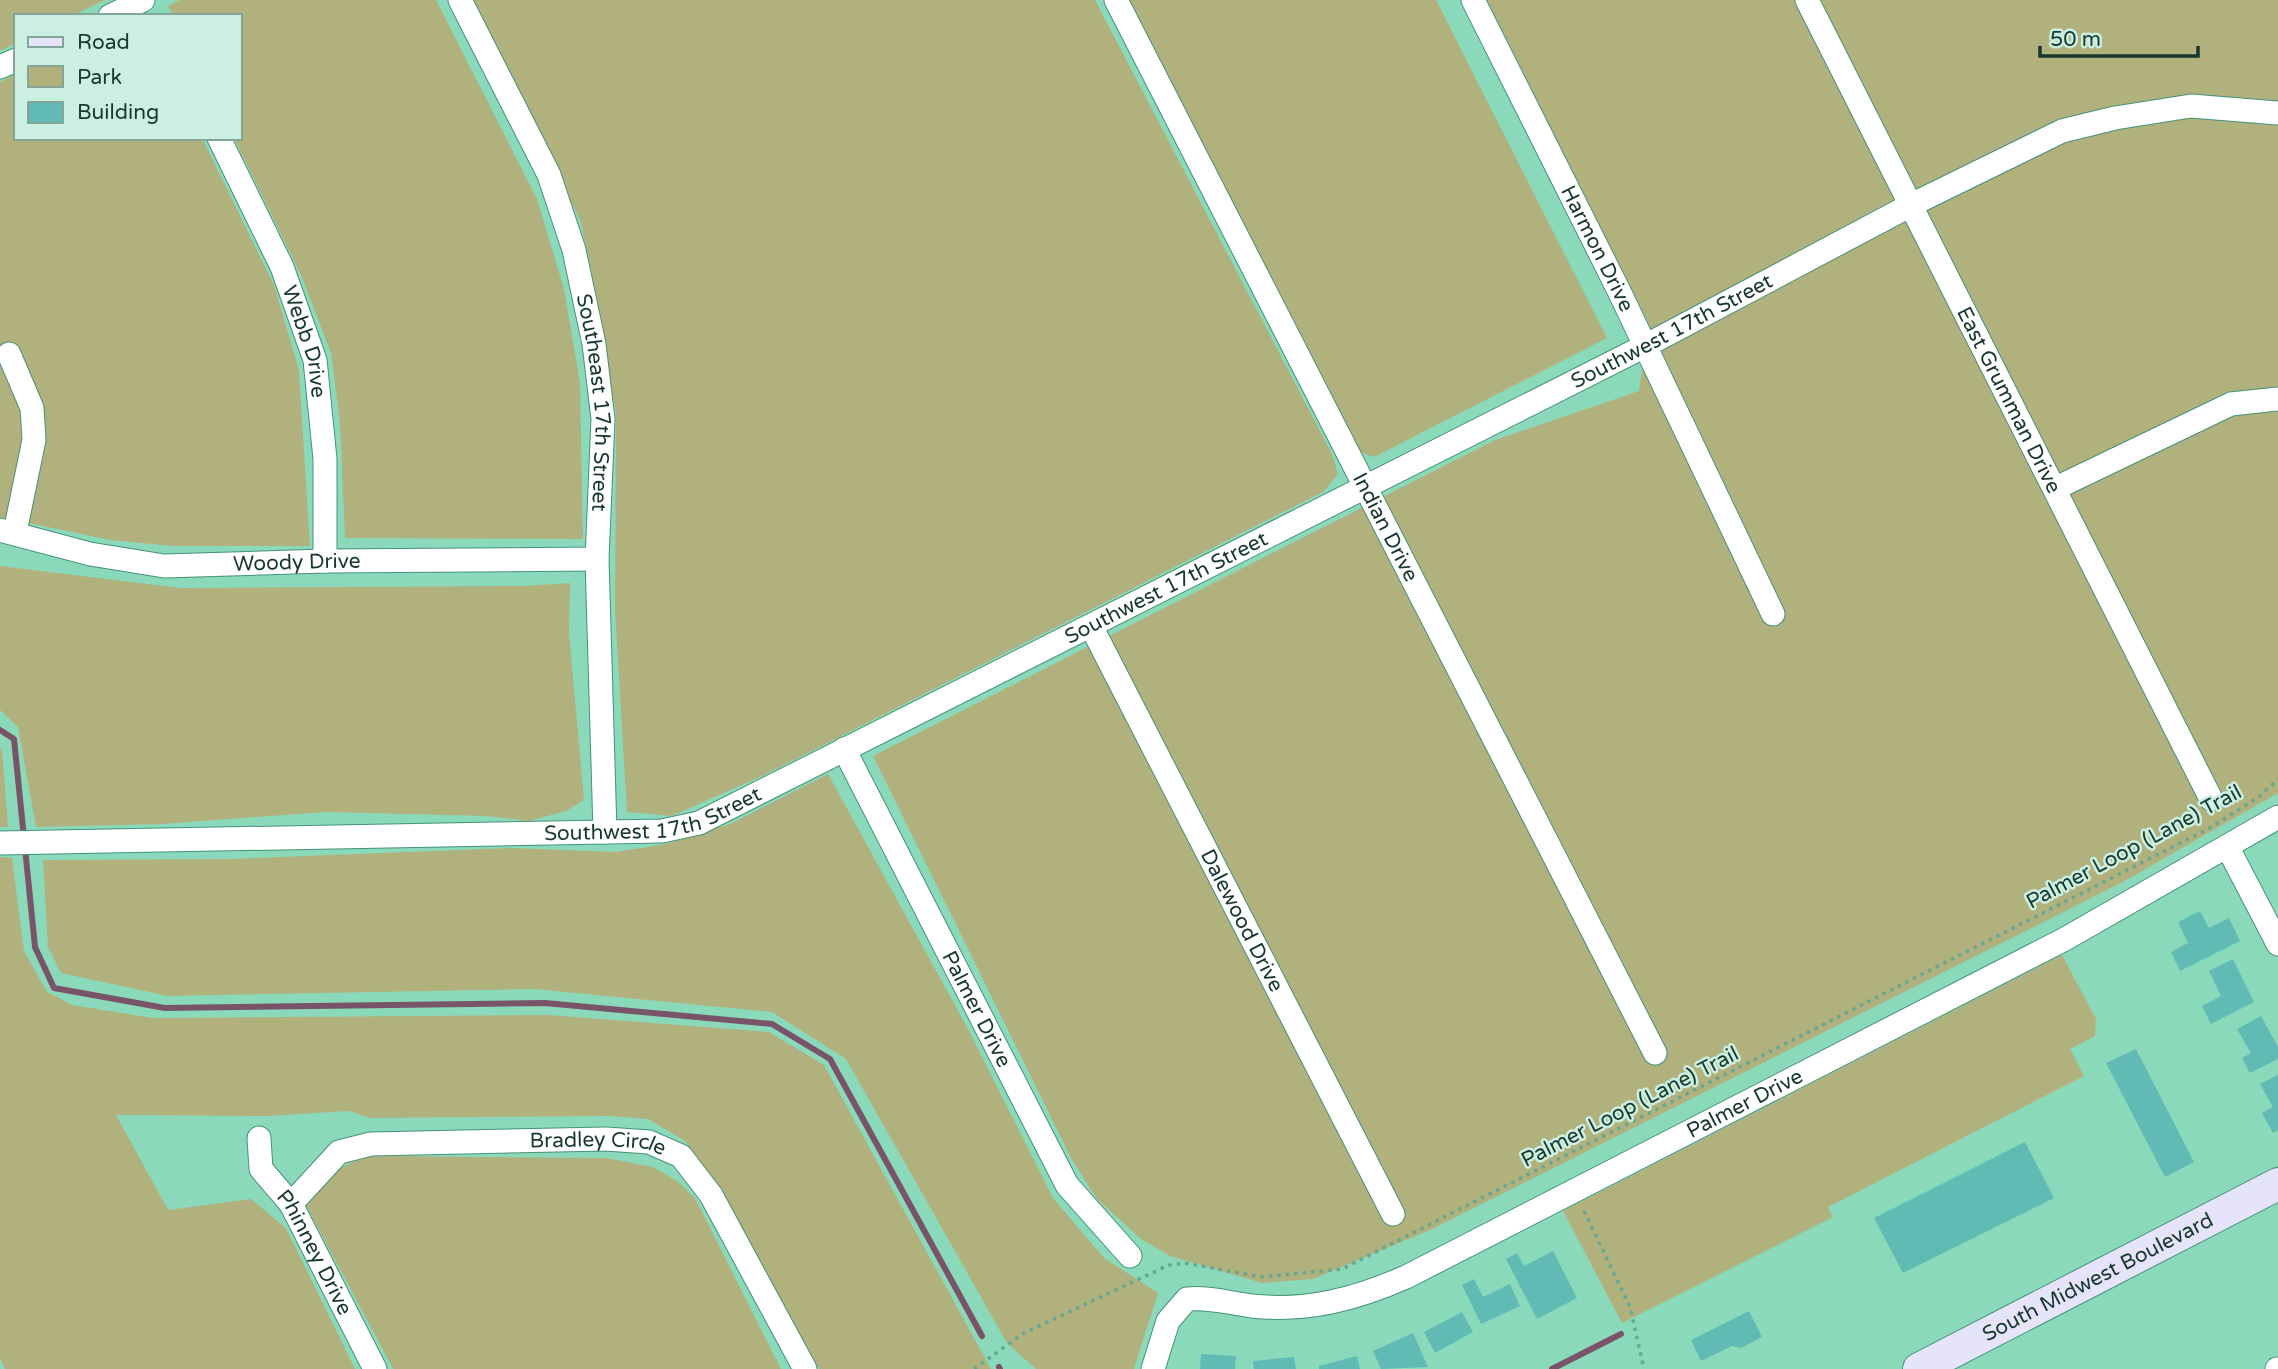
<svg xmlns="http://www.w3.org/2000/svg" width="2278" height="1369" viewBox="0 0 2278 1369" font-family="'Varela Round',sans-serif">
<rect width="100%" height="100%" fill="#8bd9bb"/>
<path fill="#b1b17e" d="M 0,0 L 105,0 L 72,16 L 16,16 L 16,43 L 0,51 Z
M 180,0 L 436,0 L 537,199 L 564,289 L 580,383 L 583,539 L 345,538 L 340,423 L 331,353 L 301,275 L 234,138 L 240,138 L 240,16 L 173,16 L 168,6 Z
M 470,0 L 1095,0 L 1332,454 L 1338,474 L 1323,492 L 762,776 L 672,816 L 627,812 L 615,610 L 616,414 L 590,264 L 580,220 Z
M 1128,0 L 1436,0 L 1607,338 L 1374,457 L 1357,451 Z
M 1487,0 L 2278,0 L 2278,793 L 2121,883 L 1430,1230 L 1313,1279 L 1262,1283 L 1170,1256 L 1141,1239 L 1097,1199 L 1072,1160 L 873,756 L 1495,440 L 1639,391 L 1649,324 Z
M 16,74 L 16,138 L 202,138 L 274,285 L 299,370 L 310,546 L 173,546 L 110,540 L 0,517 L 0,82 Z
M 0,566 L 180,588 L 523,586 L 570,583 L 569,633 L 584,800 L 566,811 L 529,821 L 486,816 L 326,812 L 161,824 L 36,827 L 18,727 L 0,710 Z
M 0,748 L 2,750 L 8,827 L 0,827 Z
M 828,774 L 968,1029 L 1053,1198 L 1104,1258 L 1158,1293 L 1134,1369 L 1036,1369 L 1007,1343 L 846,1059 L 772,1012 L 534,989 L 168,996 L 61,973 L 48,947 L 43,860 L 229,859 L 512,848 L 616,852 L 666,844 L 730,824 Z
M 0,857 L 12,858 L 24,951 L 47,992 L 72,1005 L 153,1018 L 548,1015 L 769,1032 L 824,1065 L 991,1369 L 819,1369 L 717,1183 L 685,1141 L 648,1119 L 609,1116 L 371,1118 L 349,1111 L 268,1116 L 116,1115 L 168,1210 L 251,1199 L 286,1228 L 355,1369 L 5,1369 L 0,1359 Z
M 2062,955 L 2096,1019 L 2095,1036 L 2070,1049 L 2084,1076 L 1828,1207 L 1833,1217 L 1622,1323 L 1563,1211 Z
M 377,1156 L 606,1158 L 653,1167 L 677,1181 L 695,1198 L 781,1369 L 393,1369 L 306,1205 C 327,1177 342,1160 377,1156 Z"/>
<g fill="none" stroke-linecap="round" stroke-linejoin="round">
<path stroke="#795468" stroke-width="6" d="M 0,730 L 14,739 L 35,947 L 54,988 L 165,1008 L 545,1003 L 772,1024 L 830,1059 L 982,1336
M 999,1367 L 1000,1369
M 1552,1369 L 1621,1334"/>
</g>
<path fill="#61bbb4" d="M 2200,911 L 2209,928 L 2229,918 L 2240,941 L 2180,971 L 2171,952 L 2188,943 L 2178,922 Z
M 2233,959 L 2254,1002 L 2211,1024 L 2202,1006 L 2221,996 L 2209,971 Z
M 2261,1016 L 2278,1047 L 2278,1059 L 2250,1073 L 2242,1058 L 2251,1053 L 2237,1029 Z
M 2136,1049 L 2194,1162 L 2165,1177 L 2106,1063 Z
M 2278,1075 L 2278,1130 L 2273,1133 L 2262,1113 L 2273,1107 L 2260,1084 Z
M 2025,1142 L 2054,1198 L 1903,1273 L 1874,1218 Z
M 1553,1251 L 1577,1298 L 1537,1319 L 1506,1259 L 1517,1253 L 1524,1266 Z
M 1474,1279 L 1483,1297 L 1510,1284 L 1520,1306 L 1481,1324 L 1462,1285 Z
M 1749,1311 L 1762,1337 L 1741,1348 L 1732,1346 L 1701,1361 L 1691,1340 Z
M 1462,1312 L 1473,1332 L 1435,1353 L 1424,1332 Z
M 1413,1333 L 1428,1367 L 1381,1369 L 1373,1351 Z
M 1201,1354 L 1236,1356 L 1235,1369 L 1200,1369 Z
M 1357,1356 L 1360,1369 L 1319,1369 L 1319,1366 Z
M 1294,1357 L 1296,1369 L 1254,1369 L 1253,1361 Z"/>
<g fill="none" stroke-linecap="round" stroke-linejoin="round">
<defs>
<g id="minor">
<path id="s1" d="M 460,0 L 549,175 L 574,250 L 594,344 L 603,419 L 597,559 L 605,832"/>
<path id="s2" d="M 1116,0 L 1655,1053"/>
<path id="s3" d="M 1473,0 L 1619,291 L 1773,614"/>
<path id="s4" d="M 1807,0 L 2211,799"/>
<path d="M 110,16 L 143,0"/>
<path d="M 0,67 L 16,60"/>
<path id="s5" d="M 219,138 L 282,267 L 315,360 L 325,459 L 325,561"/>
<path d="M 9,354 L 32,408 L 34,440 L 15,532"/>
<path d="M 2056,488 L 2231,404 L 2278,399"/>
<path id="s6" d="M 0,530 L 90,554 L 164,566 L 325,561 L 597,559"/>
<path id="s7" d="M 1091,626 L 1393,1214"/>
<path id="s8" d="M 844,749 L 1067,1185 L 1130,1256"/>
<path id="s9" d="M 0,843 L 662,831 L 699,823 L 1645,346 L 1909,206 L 2062,131 L 2115,118 L 2191,106 L 2278,113"/>
<path d="M 2228,848 L 2278,944"/>
<path id="s10" d="M 259,1138 L 261,1169 L 291,1204 L 375,1369"/>
<path id="s11" d="M 291,1204 L 339,1152 L 371,1144 L 606,1139 L 649,1142 L 681,1156 L 711,1195 L 805,1369"/>
<path id="s12" d="M 1153,1369 L 1168,1321 L 1187,1299 C 1209,1297 1230,1303 1252,1306 C 1307,1312 1356,1299 1406,1277 L 2065,939 L 2278,817"/>
<path d="M 2277,1369 L 2278,1369"/>
</g>
<g id="secondary">
<path id="s13" d="M 1919,1369 L 2278,1184"/>
</g>
</defs>
<use href="#minor" stroke="#459277" stroke-width="25"/>
<use href="#secondary" stroke="#459277" stroke-width="34"/>
<path stroke="#67a78f" stroke-width="3.5" stroke-dasharray="3.5 5" stroke-linecap="butt" d="M 1584,1211 L 1630,1307 L 1644,1369
M 974,1369 L 1024,1333 L 1169,1265 L 1185,1263 L 1261,1277 L 1342,1269 L 2208,829 L 2259,797 L 2278,779"/>
<use href="#minor" stroke="#fff" stroke-width="23"/>
<use href="#secondary" stroke="#e6e4fb" stroke-width="32"/>
</g>
<g text-anchor="middle" dominant-baseline="central" stroke-width="5" stroke-linejoin="round" paint-order="stroke">
<g font-size="21" fill="#18382d" stroke="#cbf0e1">
<text stroke="none"><textPath href="#s3" startOffset="278">Harmon Drive</textPath></text>
<text stroke="none"><textPath href="#s9" startOffset="1790">Southwest 17th Street</textPath></text>
<text stroke="none"><textPath href="#s5" startOffset="222">Webb Drive</textPath></text>
<text stroke="none"><textPath href="#s4" startOffset="448">East Grumman Drive</textPath></text>
<text stroke="none"><textPath href="#s1" startOffset="430">Southeast 17th Street</textPath></text>
<text stroke="none"><textPath href="#s2" startOffset="592">Indian Drive</textPath></text>
<text stroke="none"><textPath href="#s6" startOffset="301">Woody Drive</textPath></text>
<text stroke="none"><textPath href="#s9" startOffset="1223">Southwest 17th Street</textPath></text>
<text stroke="none"><textPath href="#s9" startOffset="656">Southwest 17th Street</textPath></text>
<text transform="translate(2134 847) rotate(-28)">Palmer Loop (Lane) Trail</text>
<text stroke="none"><textPath href="#s7" startOffset="331">Dalewood Drive</textPath></text>
<text stroke="none"><textPath href="#s8" startOffset="292">Palmer Drive</textPath></text>
<text stroke="none"><textPath href="#s12" startOffset="684">Palmer Drive</textPath></text>
<text transform="translate(1630 1107) rotate(-27)">Palmer Loop (Lane) Trail</text>
<text stroke="none"><textPath href="#s11" startOffset="331">Bradley Circle</textPath></text>
<text stroke="none"><textPath href="#s10" startOffset="131">Phinney Drive</textPath></text>
<text stroke="none"><textPath href="#s13" startOffset="201">South Midwest Boulevard</textPath></text>
</g>
</g>
<rect x="14" y="14" width="228" height="126" fill="#cbf0e1" stroke="#83a699" stroke-width="2"/>
<rect x="28" y="37" width="35" height="10" fill="#e6e4fb" stroke="#83a699" stroke-width="2"/>
<text x="77" y="49" font-size="21" fill="#18382d">Road</text>
<rect x="28" y="66" width="35" height="21" fill="#b1b17e" stroke="#83a699" stroke-width="2"/>
<text x="77" y="84" font-size="21" fill="#18382d">Park</text>
<rect x="28" y="102" width="35" height="21" fill="#61bbb4" stroke="#83a699" stroke-width="2"/>
<text x="77" y="119" font-size="21" fill="#18382d">Building</text>
<path d="M2040 46v10h158v-10" fill="none" stroke="#18382d" stroke-width="3.5"/>
<text x="2050" y="46" font-size="21" fill="#18382d" stroke="#cbf0e1" stroke-width="5" paint-order="stroke">50 m</text>
</svg>
